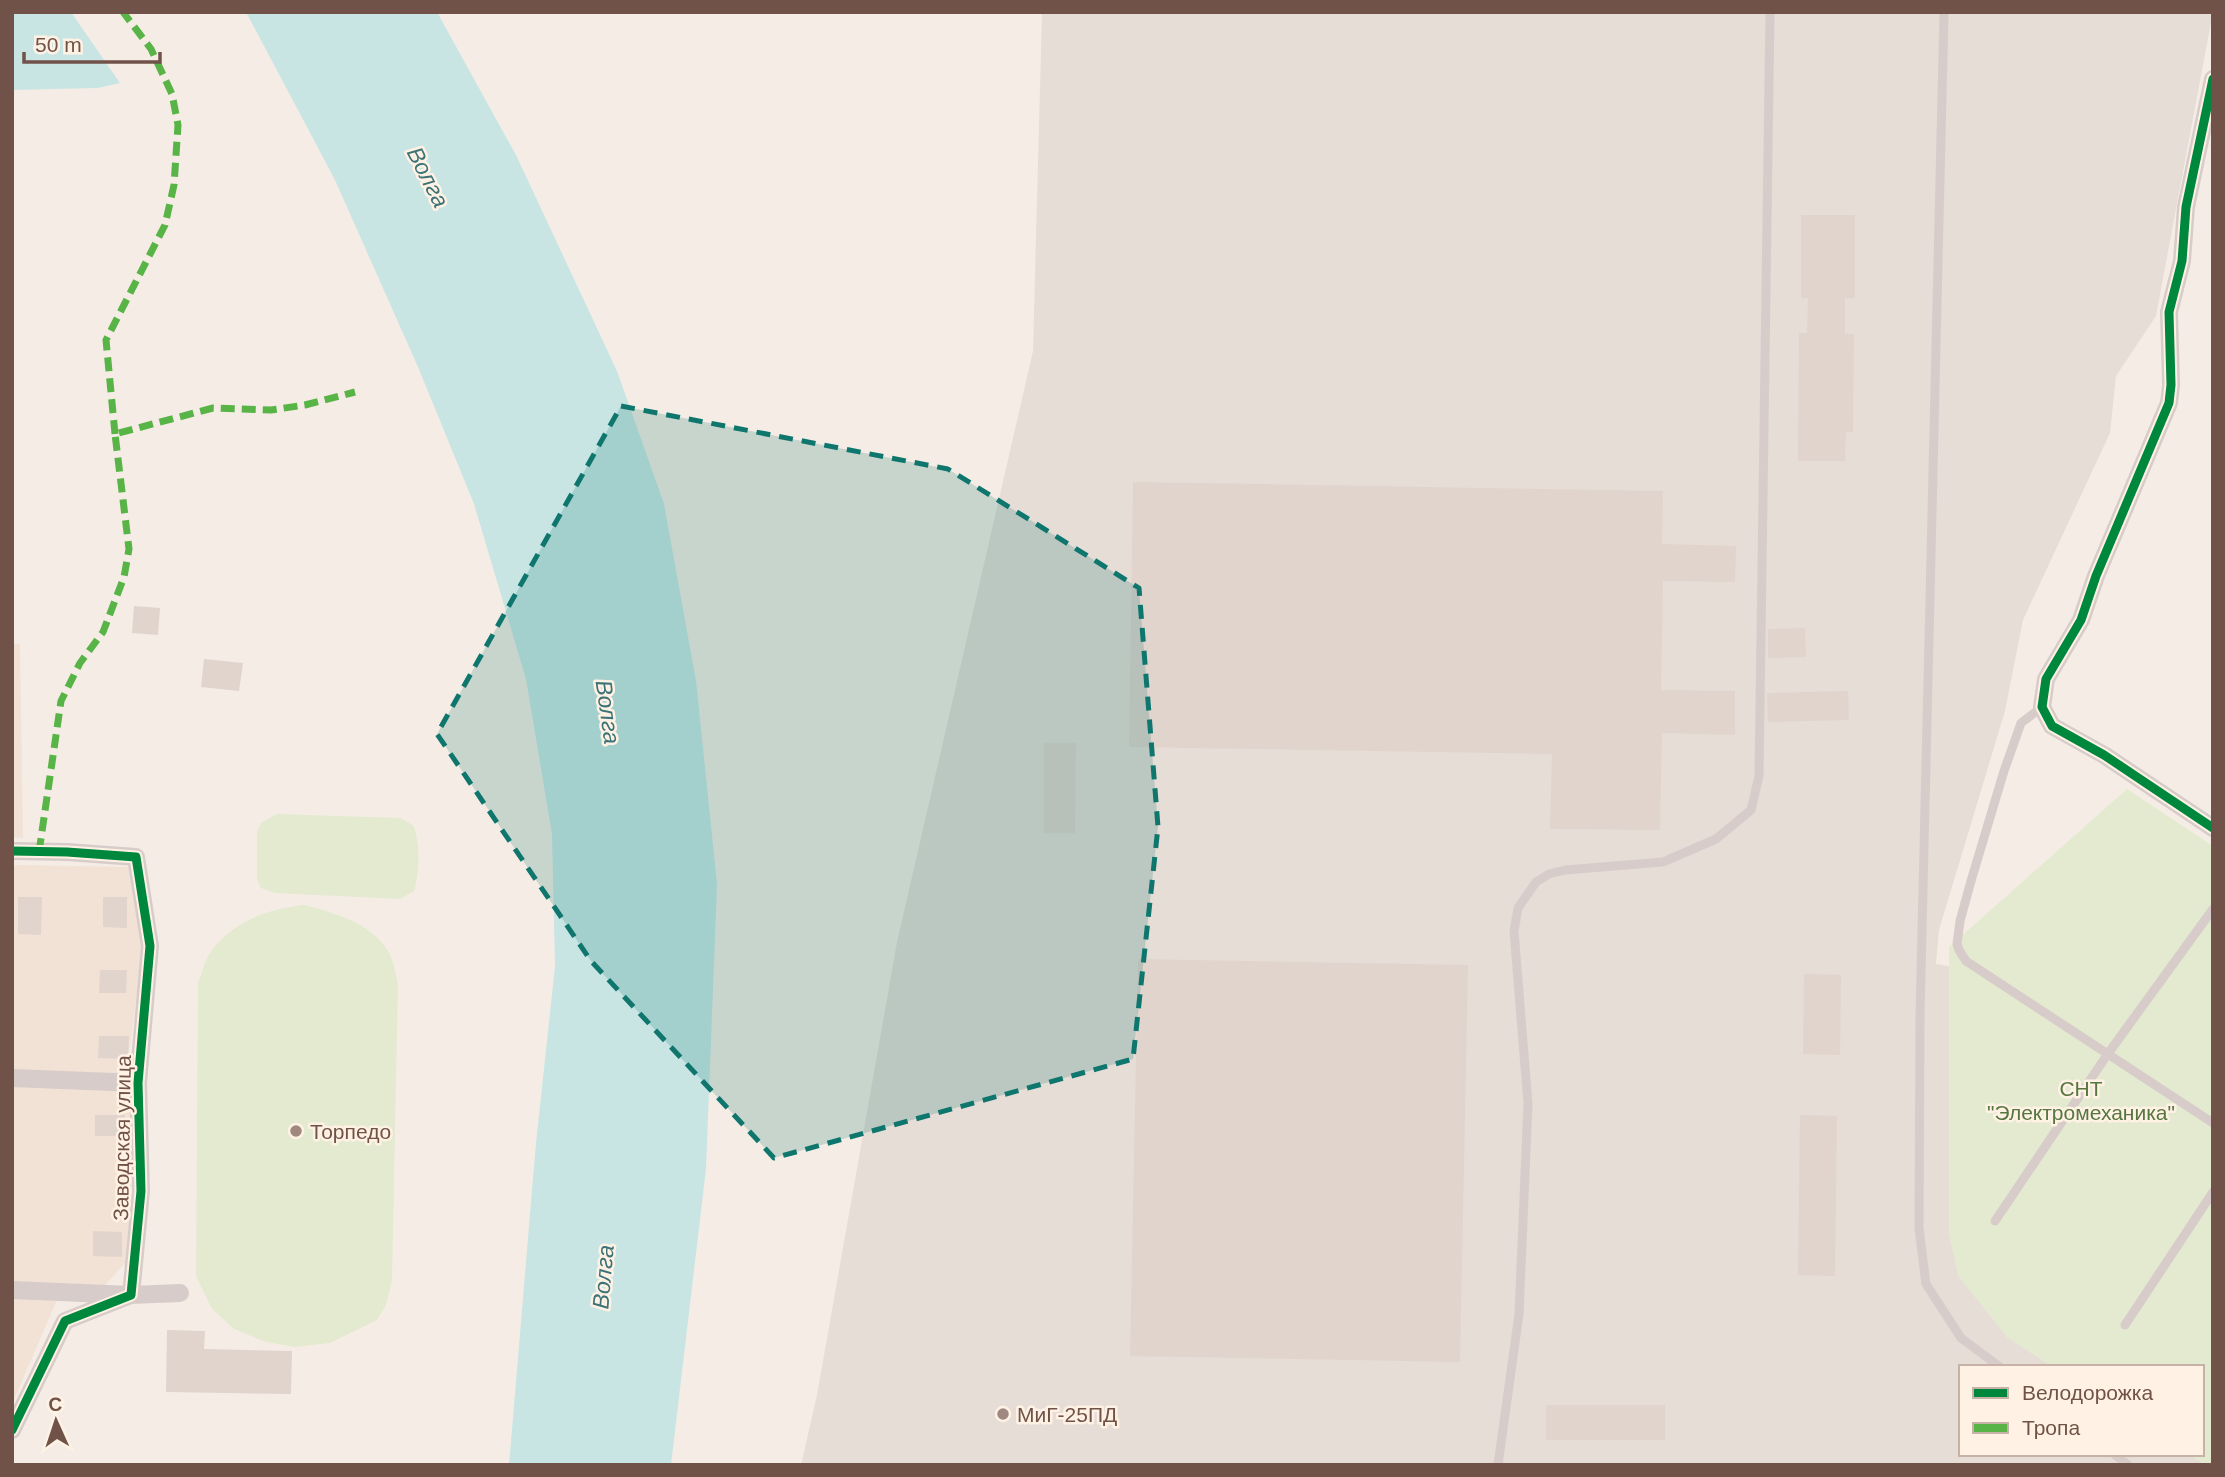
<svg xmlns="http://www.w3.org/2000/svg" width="2225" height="1477" viewBox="0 0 2225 1477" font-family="Arial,sans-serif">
<rect width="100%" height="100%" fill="#f5ede5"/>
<path fill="#f1e2d5" d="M 12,644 L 20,644 L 23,838 L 12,837 Z
M 12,865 L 131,867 L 143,950 L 126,1075 L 12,1071 Z
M 12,1086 L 134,1089 L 129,1259 L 105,1285 L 12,1283 Z
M 12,1298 L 57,1300 L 12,1404 Z"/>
<path fill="#e6ddd7" d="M 1042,12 L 2213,12 L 2156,316 L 2116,376 L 2110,433 L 2023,620 L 2005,711 L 1939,930 L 1936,964 L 1949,966 L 1949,1234 L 2007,1337 L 2053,1367 L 1961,1367 L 1961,1454 L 2189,1454 L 2205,1465 L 801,1465 L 817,1395 L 897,942 L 1033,351 Z"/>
<path fill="#e3ead0" d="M 2127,789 L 2213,846 L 2213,1465 L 2205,1465 L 2189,1454 L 2202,1454 L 2202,1367 L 2053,1367 L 2007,1337 L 1958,1276 L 1949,1234 L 1949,947 Z
M 277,814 L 401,818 L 414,826 C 420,846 420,870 414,891 L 400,899 L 275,893 L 261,888 L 257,879 L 257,831 L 261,823 Z
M 304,905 C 335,913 373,923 389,953 C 394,962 396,975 398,985 L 392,1280 L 386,1305 L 377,1320 L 330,1343 L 295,1347 L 266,1342 L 234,1329 L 212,1309 L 196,1276 L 198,983 C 202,974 204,961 210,953 C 232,921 268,909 304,905 Z"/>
<path fill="#c8e5e4" d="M 12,12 L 71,12 L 120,83 L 98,88 L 12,90 Z
M 246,12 L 437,12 L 516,155 L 617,371 L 664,504 L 696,681 L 717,884 L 706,1169 L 671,1465 L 509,1465 L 536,1143 L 555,966 L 552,834 L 526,679 L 474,504 L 418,367 L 335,180 Z"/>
<path fill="#e1d4cd" d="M 1801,215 L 1855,215 L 1855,298 L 1845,298 L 1845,334 L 1854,334 L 1853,432 L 1846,432 L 1845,461 L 1798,461 L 1799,333 L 1807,333 L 1808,298 L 1801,298 Z
M 1133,482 L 1663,491 L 1662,544 L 1736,546 L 1735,582 L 1663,581 L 1661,690 L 1735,691 L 1735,735 L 1662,733 L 1660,830 L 1550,829 L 1552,754 L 1129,747 Z
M 134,606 L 160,608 L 158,635 L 132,633 Z
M 1805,628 L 1806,657 L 1768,658 L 1768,629 Z
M 204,659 L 243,663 L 239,691 L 201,687 Z
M 1848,691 L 1849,720 L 1768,722 L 1767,693 Z
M 1044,743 L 1076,743 L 1075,833 L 1044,833 Z
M 18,897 L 42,897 L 41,935 L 18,934 Z
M 103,897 L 127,897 L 127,928 L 103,927 Z
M 1138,959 L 1468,965 L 1460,1362 L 1130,1356 Z
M 100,970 L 127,970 L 126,993 L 99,993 Z
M 1804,974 L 1841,975 L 1840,1055 L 1803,1054 Z
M 99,1036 L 129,1036 L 128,1059 L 98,1058 Z
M 95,1115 L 125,1115 L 125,1136 L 95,1136 Z
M 1800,1115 L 1837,1116 L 1835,1276 L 1798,1275 Z
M 93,1231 L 122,1232 L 122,1257 L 93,1256 Z
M 167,1330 L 205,1331 L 204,1349 L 292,1351 L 291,1394 L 166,1392 Z
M 1546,1405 L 1665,1405 L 1665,1440 L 1546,1440 Z"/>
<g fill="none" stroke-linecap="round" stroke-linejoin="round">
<path stroke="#d7ccc9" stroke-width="9" d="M 1944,12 L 1920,1015 L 1919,1228 L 1926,1284 L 1961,1338 L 2000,1367
M 2042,707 L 2021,723 L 2004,771 L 1971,881 L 1960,921 L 1957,944 L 1959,950 L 1966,961 L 2213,1123
M 1995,1221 L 2107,1055 L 2213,909
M 2125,1325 L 2213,1192
M 2114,1454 L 2128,1465
M 1498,1465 L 1519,1314 L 1528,1104 L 1514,931 L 1518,908 L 1536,882 L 1549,874 L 1565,870 L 1663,862 L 1716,839 L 1751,810 L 1759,776 L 1770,12"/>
<path stroke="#d7ccc9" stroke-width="18" d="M 2213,79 L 2186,207 L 2182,261 L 2169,312 L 2171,385 L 2169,403 L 2096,576 L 2081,620 L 2046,679 L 2042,707 L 2052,726 L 2104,755 L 2213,828
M 12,851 L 67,852 L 136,857 L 150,946 L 138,1083 L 141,1191 L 131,1295 L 65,1321 L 12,1430
M 12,1078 L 138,1083
M 12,1290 L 131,1295 L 180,1293"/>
<path stroke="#59b447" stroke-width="7" stroke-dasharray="14 7" stroke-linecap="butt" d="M 115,434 L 106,340 L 165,225 L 174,185 L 178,125 L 172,94 L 151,49 L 123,12
M 39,852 L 61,701 L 80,663 L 103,632 L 124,577 L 129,549 L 115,434 L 213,408 L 271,410 L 305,405 L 355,392"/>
<defs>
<path id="cycleway" d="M 2213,79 L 2186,207 L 2182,261 L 2169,312 L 2171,385 L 2169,403 L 2096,576 L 2081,620 L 2046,679 L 2042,707 L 2052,726 L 2104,755 L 2213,828
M 12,851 L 67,852 L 136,857 L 150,946 L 138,1083 L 141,1191 L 131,1295 L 65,1321 L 12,1430"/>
</defs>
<use href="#cycleway" stroke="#fff2e5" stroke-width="13"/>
<use href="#cycleway" stroke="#00873e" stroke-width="9"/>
</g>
<path fill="#0f766e" fill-opacity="0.2" stroke="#0f766e" stroke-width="5" stroke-dasharray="14 9" stroke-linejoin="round" d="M 621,406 L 948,469 L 1139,588 L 1158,827 L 1133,1059 L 774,1158 L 591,961 L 437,734 Z"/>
<g fill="#9f887f" stroke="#fff2e5" stroke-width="2.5">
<circle cx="296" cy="1131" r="7"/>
<circle cx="1003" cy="1414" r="7"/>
</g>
<g text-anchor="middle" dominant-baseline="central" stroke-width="5" stroke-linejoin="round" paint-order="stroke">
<g font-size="21" fill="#567740" stroke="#fff2e5">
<text x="2081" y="1088">СНТ<tspan x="2081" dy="24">"Электромеханика"</tspan></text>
</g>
<g font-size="21" fill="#715248" stroke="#fff2e5" text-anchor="start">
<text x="310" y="1131">Торпедо</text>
<text x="1017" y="1414">МиГ-25ПД</text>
</g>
<g font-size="21" fill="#715248" stroke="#fff2e5">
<text transform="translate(122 1138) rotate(-89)">Заводская улица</text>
</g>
<g font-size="23" font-style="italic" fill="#3c7377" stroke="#fff2e5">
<text transform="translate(428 177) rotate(63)">Волга</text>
<text transform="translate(608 712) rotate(82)">Волга</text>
<text transform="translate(603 1277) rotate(-85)">Волга</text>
</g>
</g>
<rect width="2225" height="1477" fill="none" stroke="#715248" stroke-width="28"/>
<rect x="1959" y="1365" width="245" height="91" fill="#fff2e5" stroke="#c6b2a6" stroke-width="2"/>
<rect x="1973" y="1388" width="35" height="10" fill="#00873e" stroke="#c6b2a6" stroke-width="2"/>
<text x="2022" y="1400" font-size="21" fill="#715248">Велодорожка</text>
<rect x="1973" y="1423" width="35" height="10" fill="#59b447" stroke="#c6b2a6" stroke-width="2"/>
<text x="2022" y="1435" font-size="21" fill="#715248">Тропа</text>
<g transform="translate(56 1421) rotate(357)" stroke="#fff2e5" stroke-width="5" paint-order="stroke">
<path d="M0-5L12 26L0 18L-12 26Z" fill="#715248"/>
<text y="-10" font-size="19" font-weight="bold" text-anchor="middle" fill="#715248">С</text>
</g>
<path d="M24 52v10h136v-10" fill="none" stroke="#715248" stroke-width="3.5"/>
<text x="35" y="52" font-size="21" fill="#715248" stroke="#fff2e5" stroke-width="5" paint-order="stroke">50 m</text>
</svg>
